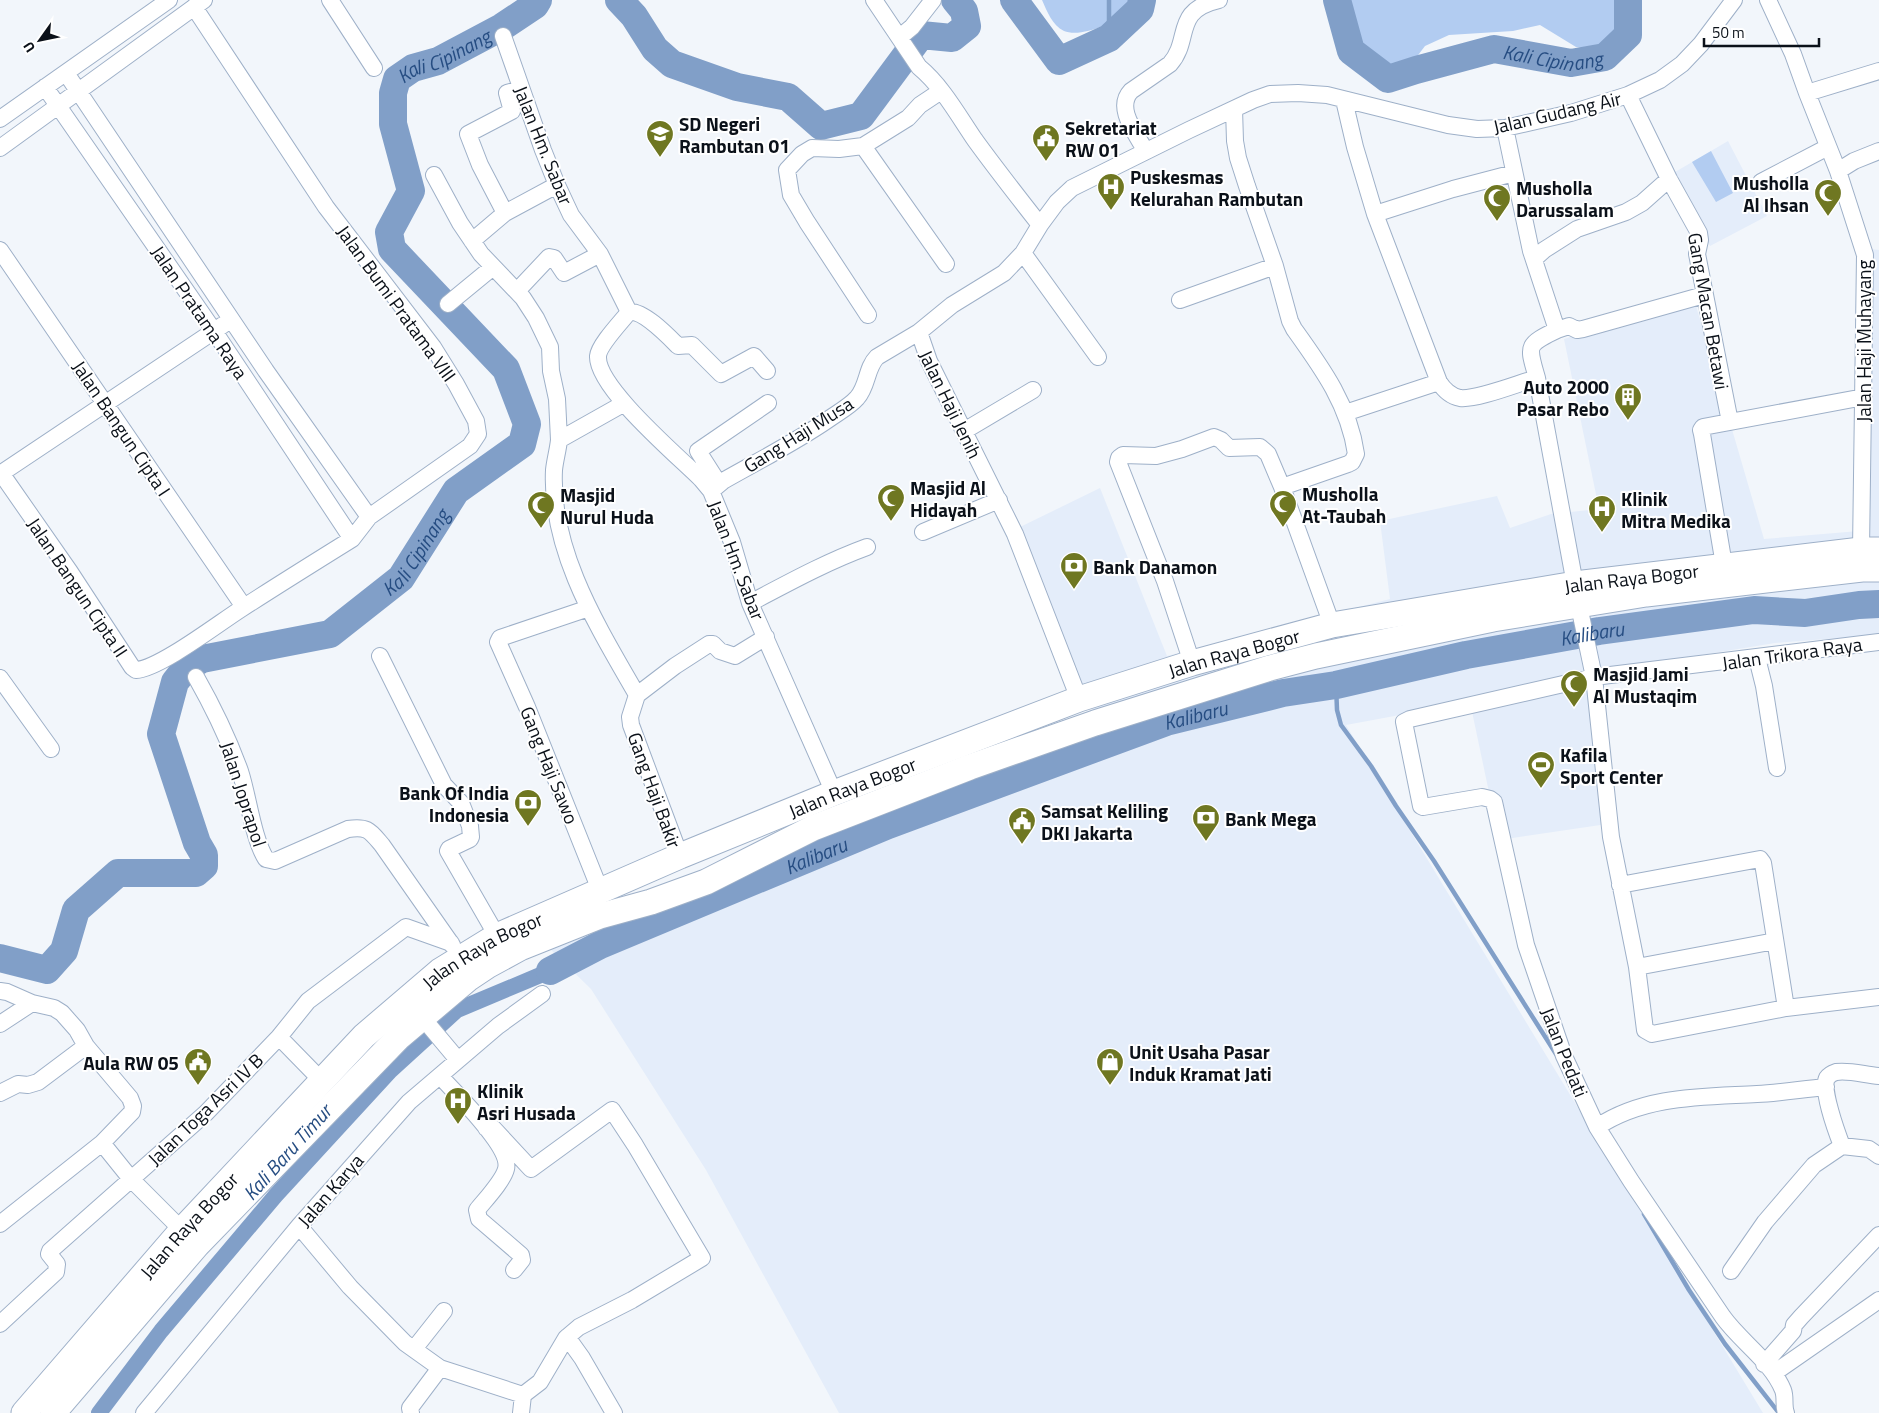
<svg xmlns="http://www.w3.org/2000/svg" width="1879" height="1413" viewBox="0 0 1879 1413" font-family="'Titillium Web',sans-serif">
<rect width="100%" height="100%" fill="#f2f6fb"/>
<path fill="#e4edfa" d="M 1728,141 L 1767,216 L 1710,246 L 1670,175 Z
M 1862,248 L 1879,250 L 1879,635 L 1775,643 L 1597,672 L 1614,823 L 1499,840 L 1470,702 L 1346,725 L 1763,1413 L 839,1413 L 706,1170 L 591,989 L 550,949 L 1101,726 L 1014,530 L 1100,488 L 1167,656 L 1390,599 L 1380,521 L 1497,496 L 1510,528 L 1551,514 L 1599,509 L 1564,339 L 1694,299 L 1764,539 L 1859,531 Z"/>
<path fill="#b2ccf1" d="M 1042,0 L 1133,0 C 1132,3 1130,8 1128,10 C 1115,23 1081,38 1064,31 C 1052,25 1047,11 1042,0 Z
M 1348,0 L 1620,0 L 1623,19 L 1616,41 L 1599,51 L 1576,47 L 1540,25 L 1513,31 L 1449,35 L 1425,46 L 1409,67 L 1401,69 L 1382,63 L 1361,44 Z
M 1711,151 L 1733,193 L 1716,202 L 1692,162 Z"/>
<g fill="none" stroke-linecap="round" stroke-linejoin="round">
<path stroke="#819fc8" stroke-width="4.5" d="M 1109,0 L 1109,38
M 1336,685 L 1337,710 L 1341,725 L 1371,766 L 1396,806 L 1434,861 L 1556,1054
M 1644,1214 L 1689,1290 L 1725,1344 L 1779,1413"/>
<path stroke="#819fc8" stroke-width="16" d="M 99,1413 L 161,1331 L 276,1195 L 390,1071 L 457,1010 L 550,971"/>
<g stroke="#819fc8" stroke-width="28">
<path d="M 619,0 L 634,16 L 655,49 L 672,64 L 737,87 L 788,97 L 821,126 L 861,116 L 921,35 L 952,38 L 967,26 L 964,11 L 955,0"/>
<path d="M 1014,0 L 1059,61 L 1109,38 L 1140,9 L 1142,0"/>
<path id="s1" d="M 1337,0 L 1351,51 L 1388,79 L 1416,70 L 1494,49 L 1571,63 L 1605,57 L 1628,35 L 1628,0"/>
<path id="s2" d="M 0,958 L 47,970 L 64,951 L 76,910 L 118,873 L 196,873 L 204,866 L 204,855 L 197,843 L 161,734 L 175,682 L 186,668 L 202,659 L 330,634 L 401,578 L 456,491 L 522,444 L 527,424 L 506,369 L 392,249 L 389,232 L 411,191 L 393,124 L 393,93 L 397,79 L 413,68 L 438,61 L 502,27 L 535,5 L 538,0"/>
<path id="s3" d="M 550,971 L 600,945 L 888,825 L 1166,722 L 1283,693 L 1336,685 L 1466,655 L 1599,631 L 1754,610 L 1805,613 L 1859,605 L 1879,604"/>
</g>
<defs>
<path id="minor" d="M 330,0 L 374,68
M 874,0 L 919,67 C 942,86 958,115 975,140 C 996,169 1018,197 1040,225 L 1023,253 L 1004,273 L 952,305 L 919,332 L 929,361 L 1015,534 L 1079,699
M 1768,0 L 1793,54 L 1807,93 L 1838,171 L 1865,255 L 1861,550
M 503,36 L 543,150 L 557,185 L 571,215 L 600,254 L 629,312 C 621,322 599,345 598,356 C 596,387 678,456 701,479 L 711,491 L 732,542 L 750,603 L 834,793
M 900,37 L 912,27 L 933,0
M 66,73 L 266,371 L 369,517
M 45,87 L 214,331 L 352,539
M 1807,93 L 1879,71
M 1628,95 L 1669,179 L 1699,233 L 1700,240 L 1697,254 L 1730,422
M 1344,100 L 1355,147 L 1375,214 L 1439,382 C 1444,390 1450,396 1460,398 C 1477,400 1519,383 1537,378
M 1234,109 L 1235,141 L 1238,158 L 1247,186 L 1275,266 L 1290,321 L 1294,329 C 1322,368 1349,405 1356,454 L 1352,462 L 1348,464 L 1282,487
M 0,119 L 169,0
M 1505,128 L 1531,251 L 1557,330 C 1525,345 1528,346 1537,378 L 1579,606 L 1594,677 L 1611,837 L 1637,967 L 1645,1030 L 1652,1034 L 1786,1008
M 863,146 L 946,264
M 0,148 L 204,0
M 1145,150 C 1136,133 1115,108 1131,91 L 1170,64 C 1192,39 1172,11 1219,0
M 1838,171 L 1854,161 L 1879,151
M 434,175 L 460,223 L 481,254 L 523,298 L 536,318 L 550,347 L 551,371 L 557,399 L 559,440
M 1761,182 L 1828,147
M 505,213 L 480,165 L 468,134 L 512,111 L 507,93 L 521,89
M 1375,214 L 1453,189 L 1514,173
M 1040,225 L 1057,202 L 1072,188 L 1189,130 L 1253,100 L 1270,94 L 1298,93 L 1327,95 L 1448,125 L 1477,129 L 1505,128 L 1571,113 L 1628,95 L 1660,80 L 1682,64 L 1701,44 L 1734,0
M 472,241 L 505,213 L 557,185
M 0,250 L 244,607
M 1023,253 L 1098,357
M 1534,259 L 1544,250 L 1577,229 L 1626,212 L 1642,203 L 1669,179
M 517,291 L 549,257 L 554,258 L 564,273 L 600,254
M 1180,300 L 1275,266
M 448,304 L 493,267
M 629,312 C 643,310 668,336 678,346 L 692,345 L 721,374 L 754,356 L 767,371
M 868,315 L 807,222 L 791,195 L 787,170 L 802,154 L 812,148 L 839,149 L 863,146 L 908,118 L 920,105 L 941,91
M 1557,330 L 1569,326 L 1577,330 L 1583,329 L 1704,295
M 623,404 L 559,440 C 558,450 555,460 554,470 C 550,551 598,627 637,695
M 1345,413 L 1439,382
M 964,431 L 1033,390
M 1,473 L 70,572 L 132,667 L 136,670 C 159,669 219,623 241,609 C 278,585 315,562 352,539 L 369,517 L 470,446 L 478,434 L 476,421 L 456,384 L 433,347 L 326,207 L 194,7
M 0,474 L 223,325
M 719,484 L 698,451 L 768,403
M 711,491 L 723,481 C 758,461 796,442 829,419 C 839,412 850,406 857,398 C 868,386 866,368 877,357 L 919,332
M 923,532 L 999,500
M 1724,565 L 1702,434 L 1701,430 L 1703,427 L 1864,397
M 750,603 C 788,583 826,562 867,547
M 589,608 L 506,636 L 500,638 L 498,642 L 527,707 L 600,890
M 380,656 L 444,785 L 461,803 L 470,826 L 471,837 L 470,839 L 449,849 L 448,851 L 497,936
M 1757,658 L 1764,686 L 1777,768
M 1192,663 L 1165,581 L 1118,462 L 1119,458 L 1123,455 L 1156,456 L 1182,449 L 1214,437 L 1221,440 L 1229,448 L 1260,447 L 1268,454 L 1282,487 L 1332,625
M 196,677 C 213,707 228,738 240,771 C 248,795 253,839 266,859 L 275,861 L 348,829 C 368,826 370,831 382,845 L 452,945
M 0,678 L 51,749
M 637,695 L 630,717 L 631,725 L 680,856
M 637,695 L 675,666 L 709,644 L 713,644 L 720,651 L 735,656 L 766,637
M 1620,885 L 1760,859 L 1763,863 L 1786,1008 L 1879,997
M 1637,967 L 1775,941
M 0,991 L 7,992 L 32,1003 L 54,1008 L 62,1013 L 77,1030 L 86,1046 L 130,1098 L 133,1106 L 132,1112 L 102,1143 L 0,1224
M 422,1017 L 458,1060
M 0,1024 L 32,1003
M 279,1037 L 322,1081
M 440,1076 C 456,1094 512,1147 506,1169 C 503,1181 485,1200 477,1210 L 479,1219 L 521,1255 L 522,1260 L 514,1270
M 1879,1076 C 1865,1075 1850,1070 1836,1072 C 1833,1073 1829,1075 1827,1078 C 1821,1089 1837,1133 1842,1146 L 1869,1149 L 1879,1156
M 0,1093 L 18,1084 L 28,1085 L 38,1082 L 86,1046
M 1597,1127 C 1645,1095 1703,1097 1757,1094 C 1780,1093 1803,1089 1826,1087
M 486,1128 L 493,1128 L 531,1169 L 612,1110 L 635,1145 L 702,1258 L 632,1300 L 579,1327 L 566,1338 L 540,1382 L 523,1395
M 102,1143 L 131,1179 L 182,1230
M 299,1226 L 350,1287 L 405,1343 L 440,1368 L 523,1395 L 521,1413
M 1731,1271 L 1765,1222 L 1814,1165 L 1842,1146
M 0,1324 L 56,1272 L 57,1264 L 49,1254 L 50,1251 L 206,1113 L 279,1037 L 308,1001 L 406,927 L 451,943
M 567,1337 L 582,1358 L 614,1413
M 414,1349 L 444,1311
M 1764,1364 L 1793,1331 L 1794,1325 L 1801,1317 L 1879,1235
M 1774,1373 L 1879,1300
M 144,1413 L 299,1226 L 409,1102 L 498,1026 L 542,994
M 411,1413 L 410,1408 L 440,1368
M 1786,1413 C 1783,1405 1786,1398 1783,1390 C 1771,1361 1741,1342 1723,1317 L 1631,1181 L 1597,1127 L 1564,1056 L 1526,945 L 1494,802 L 1490,799 L 1482,797 L 1423,807 L 1421,806 L 1404,722 L 1410,719 L 1594,677 L 1879,642"/>
<g id="highway">
<path id="s4" d="M 24,1413 L 182,1230 L 364,1036 L 440,971 L 497,936 L 680,856 L 834,793 L 1079,699 L 1192,663 L 1332,625 L 1575,584 L 1861,550 L 1879,550"/>
<path d="M 53,1413 L 197,1245 L 398,1038 L 469,978 L 487,966 L 520,948 L 600,916 L 651,902 L 706,882 L 813,828 L 970,767 L 1095,723 L 1270,668 L 1316,656 L 1493,619 L 1646,594 L 1862,569 L 1879,569"/>
</g>
</defs>
<use href="#minor" stroke="#9eb0c8" stroke-width="18"/>
<use href="#highway" stroke="#9eb0c8" stroke-width="27"/>
<use href="#minor" stroke="#fff" stroke-width="16"/>
<use href="#highway" stroke="#fff" stroke-width="25"/>
</g>
<defs>
<symbol id="school-pin" viewBox="-11 -11 22 30"><path d="M0 17L-7.5 6A9.5 9.5 0 1 1 7.5 6Z" fill="#6f7721" stroke="#fff"/><path d="M0-5L7-2L0 1L-7-2ZM-4 1L0 2.5L4 1V4Q0 6-4 4Z" fill="#fff"/></symbol>
<symbol id="civic-pin" viewBox="-11 -11 22 30"><path d="M0 17L-7.5 6A9.5 9.5 0 1 1 7.5 6Z" fill="#6f7721" stroke="#fff"/><path d="M-.6-6.5H3V-4.5H.6V-3L4-1V1h2V6H-6V1h2V-1L-.6-3ZM-1.2 2.5V6h2.4V2.5Z" fill="#fff"/></symbol>
<symbol id="hospital-pin" viewBox="-11 -11 22 30"><path d="M0 17L-7.5 6A9.5 9.5 0 1 1 7.5 6Z" fill="#6f7721" stroke="#fff"/><path d="M-5-5h3v3.5h4V-5h3V5h-3V1.5h-4V5h-3Z" fill="#fff"/></symbol>
<symbol id="mosque-pin" viewBox="-11 -11 22 30"><path d="M0 17L-7.5 6A9.5 9.5 0 1 1 7.5 6Z" fill="#6f7721" stroke="#fff"/><path d="M3.5-4.9A6 6 0 1 0 3.5 4.9A5 5 0 1 1 3.5-4.9Z" fill="#fff"/></symbol>
<symbol id="building-pin" viewBox="-11 -11 22 30"><path d="M0 17L-7.5 6A9.5 9.5 0 1 1 7.5 6Z" fill="#6f7721" stroke="#fff"/><path d="M-4-6H4V6H1V3H-1V6H-4ZM-2.5-4.3h1.7v1.8h-1.7ZM.8-4.3h1.7v1.8H.8ZM-2.5-1h1.7V.8h-1.7ZM.8-1h1.7V.8H.8Z" fill="#fff"/></symbol>
<symbol id="bank-pin" viewBox="-11 -11 22 30"><path d="M0 17L-7.5 6A9.5 9.5 0 1 1 7.5 6Z" fill="#6f7721" stroke="#fff"/><path d="M-6-4H6V4H-6ZM0-2.3a2.3 2.3 0 1 0 0 4.6a2.3 2.3 0 1 0 0-4.6Z" fill="#fff"/></symbol>
<symbol id="stadium-pin" viewBox="-11 -11 22 30"><path d="M0 17L-7.5 6A9.5 9.5 0 1 1 7.5 6Z" fill="#6f7721" stroke="#fff"/><path d="M0-5a6.5 5 0 1 0 0 10a6.5 5 0 1 0 0-10ZM-3.5-1.8h7v3.6h-7Z" fill="#fff"/></symbol>
<symbol id="shop-pin" viewBox="-11 -11 22 30"><path d="M0 17L-7.5 6A9.5 9.5 0 1 1 7.5 6Z" fill="#6f7721" stroke="#fff"/><path d="M-5-2.5h2.3a2.7 3.5 0 0 1 5.4 0H5L5.5 6h-11ZM-1.5-2.5h3a1.5 2.3 0 0 0-3 0Z" fill="#fff"/></symbol>
</defs>
<g fill-rule="evenodd">
<use href="#school-pin" x="644" y="118" width="32" height="43"/>
<use href="#civic-pin" x="1030" y="122" width="32" height="43"/>
<use href="#hospital-pin" x="1095" y="171" width="32" height="43"/>
<use href="#mosque-pin" x="1812" y="177" width="32" height="43"/>
<use href="#mosque-pin" x="1481" y="182" width="32" height="43"/>
<use href="#building-pin" x="1612" y="381" width="32" height="43"/>
<use href="#mosque-pin" x="875" y="482" width="32" height="43"/>
<use href="#mosque-pin" x="1267" y="488" width="32" height="43"/>
<use href="#mosque-pin" x="525" y="489" width="32" height="43"/>
<use href="#hospital-pin" x="1586" y="493" width="32" height="43"/>
<use href="#bank-pin" x="1058" y="550" width="32" height="43"/>
<use href="#mosque-pin" x="1558" y="668" width="32" height="43"/>
<use href="#stadium-pin" x="1525" y="749" width="32" height="43"/>
<use href="#bank-pin" x="512" y="787" width="32" height="43"/>
<use href="#bank-pin" x="1190" y="802" width="32" height="43"/>
<use href="#civic-pin" x="1006" y="805" width="32" height="43"/>
<use href="#civic-pin" x="182" y="1046" width="32" height="43"/>
<use href="#shop-pin" x="1094" y="1046" width="32" height="43"/>
<use href="#hospital-pin" x="442" y="1085" width="32" height="43"/>
</g>
<g text-anchor="middle" dominant-baseline="central" stroke-width="4" stroke-linejoin="round" paint-order="stroke">
<g font-size="19" fill="#0b1119" stroke="#fff">
<text transform="translate(1557 112) rotate(-13)">Jalan Gudang Air</text>
<text transform="translate(544 145) rotate(68)">Jalan Hm. Sabar</text>
<text transform="translate(397 303) rotate(54)">Jalan Bumi Pratama VIII</text>
<text transform="translate(1709 311) rotate(80)">Gang Macan Betawi</text>
<text transform="translate(200 312) rotate(56)">Jalan Pratama Raya</text>
<text transform="translate(1863 341) rotate(-90)">Jalan Haji Muhayang</text>
<text transform="translate(951 404) rotate(64)">Jalan Haji Jenih</text>
<text transform="translate(122 428) rotate(56)">Jalan Bangun Cipta I</text>
<text transform="translate(798 434) rotate(-32)">Gang Haji Musa</text>
<text transform="translate(737 560) rotate(69)">Jalan Hm. Sabar</text>
<text stroke="none"><textPath href="#s4" startOffset="1870">Jalan Raya Bogor</textPath></text>
<text transform="translate(78 587) rotate(56)">Jalan Bangun Cipta II</text>
<text stroke="none"><textPath href="#s4" startOffset="1465">Jalan Raya Bogor</textPath></text>
<text transform="translate(1792 653) rotate(-8)">Jalan Trikora Raya</text>
<text transform="translate(550 765) rotate(68)">Gang Haji Sawo</text>
<text stroke="none"><textPath href="#s4" startOffset="1060">Jalan Raya Bogor</textPath></text>
<text transform="translate(655 790) rotate(70)">Gang Haji Bakir</text>
<text transform="translate(244 794) rotate(72)">Jalan Joprapol</text>
<text stroke="none"><textPath href="#s4" startOffset="655">Jalan Raya Bogor</textPath></text>
<text transform="translate(1565 1052) rotate(68)">Jalan Pedati</text>
<text transform="translate(205 1109) rotate(-44)">Jalan Toga Asri IV B</text>
<text transform="translate(330 1190) rotate(-49)">Jalan Karya</text>
<text stroke="none"><textPath href="#s4" startOffset="250">Jalan Raya Bogor</textPath></text>
</g>
<g font-size="19" font-weight="bold" fill="#0b1119" stroke="#fff" text-anchor="start">
<text x="679" y="123">SD Negeri<tspan x="679" dy="22">Rambutan 01</tspan></text>
<text x="1065" y="127">Sekretariat<tspan x="1065" dy="22">RW 01</tspan></text>
<text x="1130" y="176">Puskesmas<tspan x="1130" dy="22">Kelurahan Rambutan</tspan></text>
<text x="1809" y="182" text-anchor="end">Musholla<tspan x="1809" dy="22">Al Ihsan</tspan></text>
<text x="1516" y="187">Musholla<tspan x="1516" dy="22">Darussalam</tspan></text>
<text x="1609" y="386" text-anchor="end">Auto 2000<tspan x="1609" dy="22">Pasar Rebo</tspan></text>
<text x="910" y="487">Masjid Al<tspan x="910" dy="22">Hidayah</tspan></text>
<text x="1302" y="493">Musholla<tspan x="1302" dy="22">At-Taubah</tspan></text>
<text x="560" y="494">Masjid<tspan x="560" dy="22">Nurul Huda</tspan></text>
<text x="1621" y="498">Klinik<tspan x="1621" dy="22">Mitra Medika</tspan></text>
<text x="1093" y="566">Bank Danamon</text>
<text x="1593" y="673">Masjid Jami<tspan x="1593" dy="22">Al Mustaqim</tspan></text>
<text x="1560" y="754">Kafila<tspan x="1560" dy="22">Sport Center</tspan></text>
<text x="509" y="792" text-anchor="end">Bank Of India<tspan x="509" dy="22">Indonesia</tspan></text>
<text x="1041" y="810">Samsat Keliling<tspan x="1041" dy="22">DKI Jakarta</tspan></text>
<text x="1225" y="818">Bank Mega</text>
<text x="1129" y="1051">Unit Usaha Pasar<tspan x="1129" dy="22">Induk Kramat Jati</tspan></text>
<text x="179" y="1062" text-anchor="end">Aula RW 05</text>
<text x="477" y="1090">Klinik<tspan x="477" dy="22">Asri Husada</tspan></text>
</g>
<g font-size="20" font-style="italic" fill="#264d82" stroke="#fff">
<text stroke="none"><textPath href="#s1" startOffset="269">Kali Cipinang</textPath></text>
<text stroke="none"><textPath href="#s2" startOffset="1372">Kali Cipinang</textPath></text>
<text stroke="none"><textPath href="#s2" startOffset="741">Kali Cipinang</textPath></text>
<text stroke="none"><textPath href="#s3" startOffset="1100">Kalibaru</textPath></text>
<text stroke="none"><textPath href="#s3" startOffset="695">Kalibaru</textPath></text>
<text stroke="none"><textPath href="#s3" startOffset="290">Kalibaru</textPath></text>
<text transform="translate(287 1152) rotate(-48)">Kali Baru Timur</text>
</g>
</g>
<g transform="translate(40 40) rotate(237)" stroke="#ffffff" stroke-width="4" paint-order="stroke">
<path d="M0-4L9 19L0 12L-9 19Z" fill="#0b1119"/>
<text y="-8" font-size="14" font-weight="bold" text-anchor="middle" fill="#0b1119">U</text>
</g>
<path d="M1704 38v8h115v-8" fill="none" stroke="#0b1119" stroke-width="2.5"/>
<text x="1712" y="38" font-size="15" fill="#0b1119" stroke="#ffffff" stroke-width="4" paint-order="stroke">50 m</text>
</svg>
